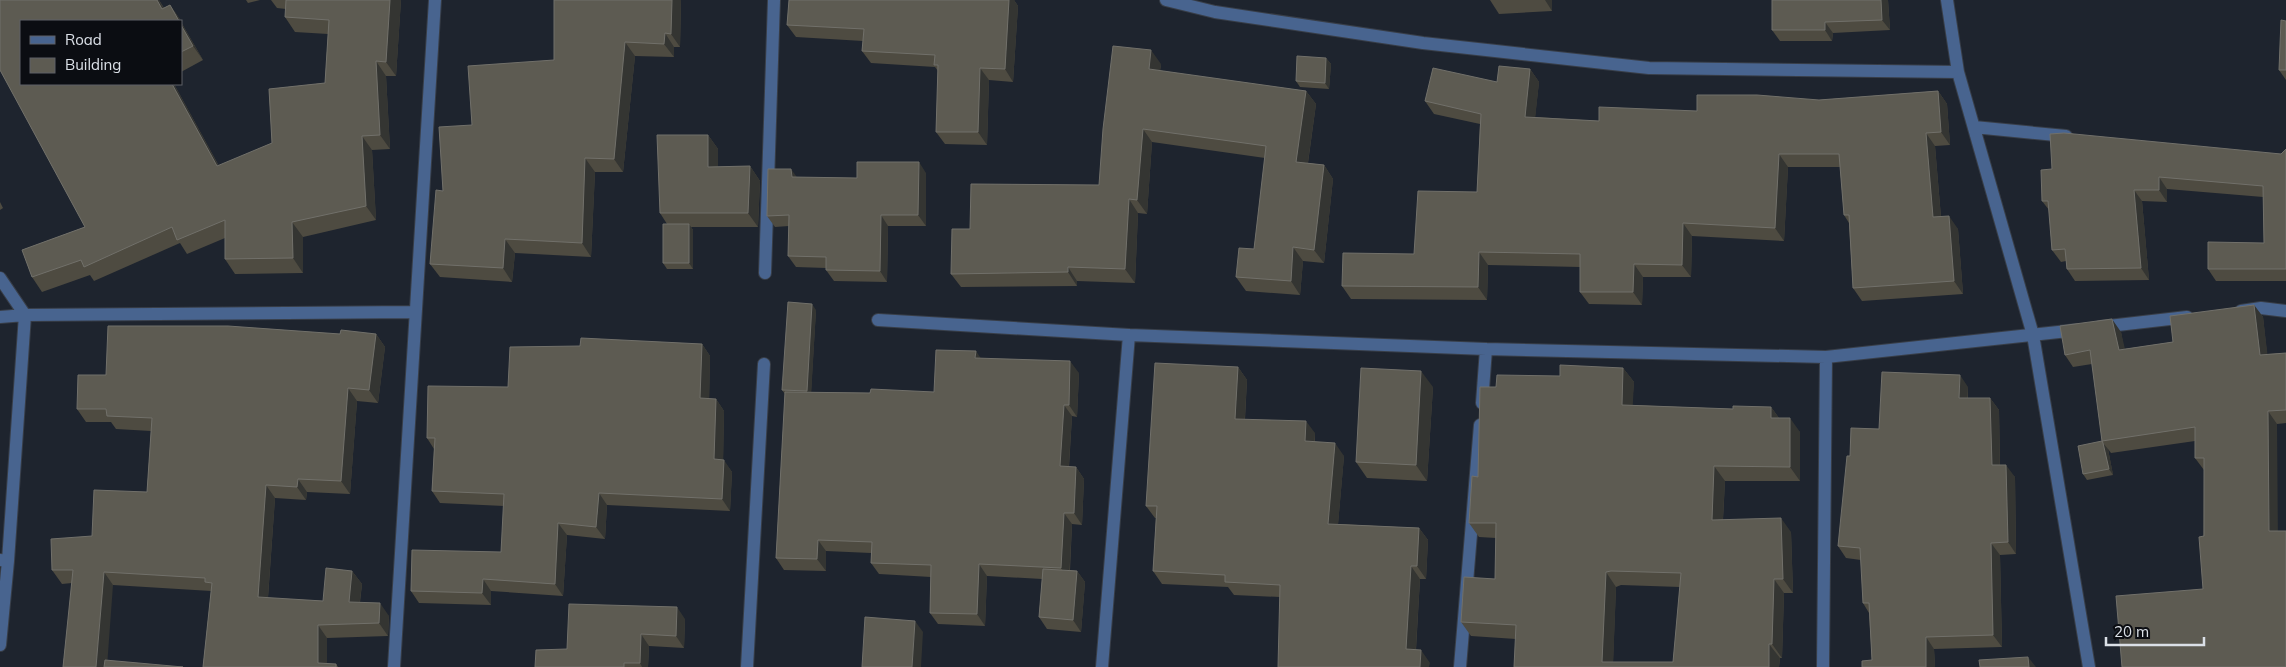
<svg xmlns="http://www.w3.org/2000/svg" width="2286" height="667" viewBox="0 0 2286 667" font-family="Mulish,sans-serif">
<rect width="100%" height="100%" fill="#1e242e"/>
<g fill="none" stroke-linecap="round" stroke-linejoin="round">
<defs>
<path id="minor" d="M 1166,0 L 1215,12 L 1423,43 L 1649,68 L 1958,72
M 1947,0 L 1958,72 L 2033,335 L 2089,667
M 1974,127 L 2066,136
M 765,273 L 774,0
M 0,278 L 25,315 L 0,317
M 2241,311 L 2261,308 L 2286,311
M 878,320 L 1129,335 L 1486,349 L 1826,357 L 2077,330
M 2100,327 L 2187,317
M 1482,403 L 1486,349
M 0,560 L 8,561 L 0,645
M 8,561 L 25,315 L 414,312
M 394,667 L 435,0
M 747,667 L 764,364
M 1102,667 L 1129,335
M 1460,667 L 1480,425
M 1823,667 L 1826,357"/>
</defs>
<use href="#minor" stroke="#383e48" stroke-width="14"/>
<use href="#minor" stroke="#48648f" stroke-width="12"/>
</g>
<path fill="#4e4b41" fill-rule="evenodd" d="M 0,0 L 159,0 L 164,8 L 170,5 L 181,21 L 21,21 L 21,84 L 174,84 L 219,166 L 272,143 L 269,89 L 325,83 L 328,34 L 295,32 L 285,17 L 286,9 L 277,8 L 271,0 L 401,0 L 396,76 L 386,76 L 390,149 L 372,150 L 376,220 L 303,237 L 303,273 L 235,274 L 225,259 L 225,238 L 187,254 L 180,243 L 94,281 L 90,275 L 42,292 L 32,277 L 22,250 L 85,227 L 0,70 Z
M 246,0 L 260,0 L 248,3 Z
M 681,0 L 680,47 L 674,47 L 674,57 L 635,56 L 623,172 L 595,172 L 591,257 L 515,253 L 512,282 L 440,277 L 430,264 L 443,191 L 472,125 L 554,60 Z
M 789,0 L 1014,0 L 1018,6 L 1013,82 L 989,80 L 987,145 L 945,144 L 936,132 L 938,71 L 935,67 L 871,63 L 862,51 L 863,41 L 796,37 L 787,25 Z
M 1490,0 L 1552,0 L 1552,11 L 1499,14 Z
M 1772,0 L 1888,0 L 1890,30 L 1833,33 L 1832,41 L 1780,41 L 1772,30 Z
M 2286,21 L 2286,80 L 2279,70 Z
M 181,22 L 203,60 L 181,72 Z
M 1326,58 L 1331,64 L 1329,89 L 1300,87 L 1296,81 Z
M 1161,64 L 1160,71 L 1306,91 L 1316,104 L 1308,163 L 1324,165 L 1333,179 L 1324,263 L 1303,261 L 1300,295 L 1246,291 L 1236,277 L 1254,249 L 1265,158 L 1152,142 L 1147,214 L 1138,213 L 1135,283 L 1077,281 L 1077,286 L 961,287 L 951,274 L 970,229 L 1099,185 Z
M 1530,69 L 1539,82 L 1535,117 L 1599,121 L 1819,100 L 1938,91 L 1947,104 L 1950,145 L 1935,146 L 1941,217 L 1958,229 L 1963,294 L 1862,301 L 1853,288 L 1849,223 L 1844,215 L 1840,167 L 1788,167 L 1784,241 L 1692,236 L 1691,277 L 1643,277 L 1642,305 L 1589,304 L 1580,292 L 1580,267 L 1488,265 L 1487,300 L 1351,299 L 1342,286 L 1414,254 L 1477,192 L 1480,124 L 1434,114 L 1425,101 L 1497,82 Z
M 708,135 L 718,149 L 718,167 L 750,166 L 760,181 L 758,227 L 691,227 L 693,230 L 693,269 L 667,269 L 663,263 L 667,224 L 660,213 Z
M 2286,149 L 2286,281 L 2216,281 L 2208,269 L 2264,243 L 2263,197 L 2167,189 L 2167,202 L 2142,201 L 2149,280 L 2075,281 L 2067,269 L 2066,261 L 2061,262 L 2052,250 L 2049,210 L 2042,201 L 2052,169 L 2281,154 Z
M 926,173 L 926,226 L 888,226 L 887,282 L 834,281 L 826,270 L 826,268 L 796,267 L 788,256 L 789,226 L 775,227 L 767,216 L 797,177 L 857,178 Z
M 0,202 L 3,208 L 0,210 Z
M 2254,305 L 2263,317 L 2267,354 L 2286,353 L 2286,423 L 2277,424 L 2203,589 L 2204,470 L 2195,458 L 2195,441 L 2111,453 L 2108,449 L 2113,475 L 2087,480 L 2083,474 L 2102,441 L 2092,364 L 2073,367 L 2065,355 L 2121,332 L 2124,349 L 2173,342 Z
M 816,310 L 811,392 L 870,393 L 934,392 L 980,358 L 1079,373 L 1077,417 L 1072,416 L 1069,467 L 1076,467 L 1084,479 L 1082,525 L 1072,524 L 1070,570 L 1077,571 L 1085,582 L 1081,632 L 1047,629 L 1039,617 L 1042,579 L 987,576 L 985,626 L 938,624 L 930,613 L 931,577 L 879,574 L 871,563 L 871,553 L 826,551 L 826,571 L 784,570 L 776,558 L 785,394 L 782,390 Z
M 376,334 L 385,347 L 378,403 L 357,401 L 350,494 L 307,492 L 306,500 L 275,498 L 268,598 L 323,601 L 352,571 L 362,584 L 360,602 L 389,616 L 388,636 L 327,638 L 327,664 L 336,664 L 338,667 L 203,667 L 211,591 L 113,585 L 63,667 L 72,583 L 62,584 L 52,570 L 92,536 L 147,492 L 151,431 L 116,429 L 111,422 L 86,422 L 77,409 L 106,375 Z
M 702,344 L 710,356 L 709,399 L 716,399 L 724,411 L 723,460 L 732,472 L 730,511 L 607,505 L 605,539 L 567,535 L 563,596 L 491,591 L 491,605 L 419,603 L 411,591 L 501,552 L 504,506 L 440,503 L 432,491 L 434,449 L 427,438 Z
M 1238,367 L 1247,380 L 1245,419 L 1315,433 L 1315,442 L 1344,456 L 1338,524 L 1419,528 L 1428,540 L 1426,579 L 1420,579 L 1416,650 L 1430,663 L 1280,597 L 1234,595 L 1228,587 L 1162,584 L 1153,571 L 1156,518 L 1155,518 L 1146,506 Z
M 1623,368 L 1634,382 L 1632,405 L 1733,409 L 1771,407 L 1779,418 L 1800,432 L 1800,481 L 1725,481 L 1723,520 L 1791,532 L 1793,593 L 1784,593 L 1782,658 L 1780,658 L 1779,667 L 1514,667 L 1516,639 L 1471,636 L 1461,622 L 1495,579 L 1496,538 L 1479,537 L 1469,523 L 1496,387 L 1560,376 ZM 1621,585 L 1680,587 L 1673,662 L 1613,662 L 1616,587 Z
M 1433,387 L 1427,481 L 1367,478 L 1356,462 Z
M 1968,387 L 1968,398 L 1990,398 L 1999,410 L 2000,465 L 2015,477 L 2016,554 L 2000,555 L 2002,647 L 1934,649 L 1935,667 L 1862,667 L 1872,660 L 1869,613 L 1863,603 L 1861,560 L 1846,558 L 1838,546 L 1850,456 L 1879,429 Z
M 685,619 L 684,648 L 649,646 L 648,667 L 535,667 L 567,649 Z"/>
<path fill="#343532" d="M 157,0 L 159,0 L 171,21 L 162,9 Z
M 390,0 L 401,0 L 396,76 L 386,62 Z
M 672,0 L 681,0 L 680,47 L 671,34 Z
M 1009,0 L 1014,0 L 1018,6 L 1013,82 L 1005,69 Z
M 1545,0 L 1552,0 L 1552,11 Z
M 1881,0 L 1888,0 L 1890,30 L 1882,20 Z
M 170,5 L 180,19 L 181,21 L 179,21 Z
M 181,22 L 203,60 L 193,46 L 181,25 Z
M 1825,22 L 1833,33 L 1832,41 L 1825,30 Z
M 665,33 L 674,47 L 674,57 L 664,44 Z
M 625,42 L 635,56 L 623,172 L 614,159 Z
M 1151,50 L 1161,64 L 1158,83 L 1149,69 Z
M 1326,58 L 1331,64 L 1329,89 L 1325,83 Z
M 376,61 L 386,76 L 390,149 L 380,135 Z
M 980,68 L 989,80 L 987,145 L 978,132 Z
M 1530,69 L 1539,82 L 1534,129 L 1525,117 Z
M 172,84 L 174,84 L 227,181 L 217,166 Z
M 1306,91 L 1316,104 L 1306,176 L 1296,162 Z
M 1938,91 L 1947,104 L 1950,145 L 1941,132 Z
M 1143,129 L 1152,142 L 1147,214 L 1137,200 Z
M 1926,133 L 1935,146 L 1942,230 L 1933,217 Z
M 708,135 L 718,149 L 718,181 L 708,167 Z
M 362,136 L 372,150 L 376,220 L 366,206 Z
M 1779,154 L 1788,167 L 1784,241 L 1775,228 Z
M 585,158 L 595,172 L 591,257 L 582,243 Z
M 919,162 L 926,173 L 926,226 L 918,215 Z
M 1324,165 L 1333,179 L 1324,263 L 1314,250 Z
M 750,166 L 760,181 L 758,227 L 748,213 Z
M 791,169 L 799,180 L 792,177 Z
M 2159,177 L 2167,189 L 2167,202 L 2159,190 Z
M 2134,190 L 2142,201 L 2149,280 L 2141,268 Z
M 1129,199 L 1138,213 L 1135,283 L 1125,269 Z
M 881,215 L 888,226 L 887,282 L 880,271 Z
M 1949,216 L 1958,229 L 1963,294 L 1954,281 Z
M 292,222 L 303,237 L 303,273 L 293,258 Z
M 1683,223 L 1692,236 L 1691,277 L 1682,265 Z
M 689,224 L 693,230 L 693,269 L 689,263 Z
M 505,239 L 515,253 L 512,282 L 503,268 Z
M 1293,247 L 1303,261 L 1300,295 L 1291,281 Z
M 1479,252 L 1488,265 L 1487,300 L 1478,287 Z
M 1634,264 L 1643,277 L 1642,305 L 1633,292 Z
M 1068,267 L 1077,281 L 1077,286 L 1068,272 Z
M 812,304 L 816,310 L 811,397 L 807,391 Z
M 2254,305 L 2263,317 L 2269,367 L 2260,355 Z
M 2112,319 L 2121,332 L 2128,362 L 2119,350 Z
M 376,334 L 385,347 L 378,403 L 369,390 Z
M 702,344 L 710,356 L 709,410 L 700,398 Z
M 976,351 L 984,363 L 975,358 Z
M 1070,361 L 1079,373 L 1077,417 L 1069,405 Z
M 1238,367 L 1247,380 L 1244,431 L 1235,419 Z
M 1623,368 L 1634,382 L 1632,419 L 1622,405 Z
M 1421,371 L 1433,387 L 1427,481 L 1416,465 Z
M 1960,375 L 1968,387 L 1967,410 L 1959,398 Z
M 348,388 L 357,401 L 350,494 L 341,481 Z
M 1990,398 L 1999,410 L 2000,477 L 1992,465 Z
M 716,399 L 724,411 L 723,471 L 714,459 Z
M 1064,405 L 1072,416 L 1068,478 L 1060,466 Z
M 1771,407 L 1781,421 L 1771,418 Z
M 2268,411 L 2277,424 L 2278,544 L 2269,531 Z
M 1790,418 L 1800,432 L 1800,481 L 1790,467 Z
M 1306,421 L 1315,433 L 1314,454 L 1305,441 Z
M 1335,443 L 1344,456 L 1337,537 L 1328,524 Z
M 2103,443 L 2108,449 L 2113,475 L 2109,469 Z
M 724,460 L 732,472 L 730,511 L 722,499 Z
M 2006,465 L 2015,477 L 2016,554 L 2008,542 Z
M 1714,466 L 1725,481 L 1722,534 L 1712,520 Z
M 1076,467 L 1084,479 L 1082,525 L 1074,513 Z
M 298,479 L 307,492 L 306,500 L 297,487 Z
M 266,485 L 275,498 L 267,610 L 258,597 Z
M 599,493 L 607,505 L 605,539 L 596,527 Z
M 1064,513 L 1072,524 L 1069,580 L 1061,568 Z
M 1781,518 L 1791,532 L 1793,593 L 1783,579 Z
M 558,523 L 567,535 L 563,596 L 555,584 Z
M 1419,528 L 1428,540 L 1426,579 L 1417,566 Z
M 818,540 L 826,551 L 826,571 L 817,559 Z
M 1991,543 L 2000,555 L 2002,647 L 1993,635 Z
M 979,564 L 987,576 L 985,626 L 977,614 Z
M 1411,566 L 1420,579 L 1415,662 L 1406,649 Z
M 352,571 L 362,584 L 358,615 L 349,602 Z
M 1077,571 L 1085,582 L 1081,632 L 1073,620 Z
M 104,572 L 113,585 L 107,667 L 96,667 Z
M 1606,572 L 1616,587 L 1613,667 L 1602,662 Z
M 483,579 L 491,591 L 491,605 L 482,593 Z
M 1774,579 L 1784,593 L 1782,658 L 1772,644 Z
M 380,603 L 389,616 L 388,636 L 379,623 Z
M 677,607 L 685,619 L 684,648 L 676,636 Z
M 915,621 L 923,632 L 921,667 L 912,667 Z
M 318,625 L 327,638 L 327,667 L 318,663 Z
M 641,634 L 649,646 L 648,667 L 642,667 L 640,663 Z
M 1926,637 L 1934,649 L 1935,667 L 1926,667 Z
M 1769,644 L 1780,658 L 1779,667 L 1769,667 Z
M 1421,650 L 1430,663 L 1429,667 L 1420,667 Z
M 2028,657 L 2036,667 L 2029,667 Z"/>
<path fill="#5d5b52" stroke="#71706a" fill-rule="evenodd" d="M 0,0 L 157,0 L 162,9 L 170,5 L 179,21 L 21,21 L 21,84 L 172,84 L 217,166 L 272,143 L 269,89 L 325,83 L 329,20 L 285,17 L 286,0 L 390,0 L 386,62 L 376,61 L 380,135 L 362,136 L 366,206 L 292,222 L 293,258 L 225,259 L 225,220 L 177,240 L 172,227 L 84,267 L 81,260 L 32,277 L 22,250 L 85,227 L 0,70 Z
M 554,0 L 672,0 L 671,34 L 665,33 L 664,44 L 625,42 L 614,159 L 585,158 L 582,243 L 505,239 L 503,268 L 430,264 L 436,190 L 443,191 L 439,127 L 472,125 L 468,66 L 554,60 Z
M 789,0 L 1009,0 L 1005,69 L 980,68 L 978,132 L 936,132 L 938,65 L 934,65 L 935,55 L 862,51 L 864,29 L 787,25 Z
M 1772,0 L 1881,0 L 1882,20 L 1825,22 L 1825,30 L 1772,30 Z
M 2281,20 L 2286,21 L 2286,70 L 2279,70 Z
M 181,25 L 193,46 L 181,52 Z
M 1113,46 L 1151,50 L 1149,69 L 1306,91 L 1296,162 L 1324,165 L 1314,250 L 1293,247 L 1291,281 L 1236,277 L 1239,248 L 1254,249 L 1266,146 L 1143,129 L 1137,200 L 1129,199 L 1125,269 L 1068,267 L 1068,272 L 951,274 L 952,229 L 970,229 L 971,184 L 1099,185 L 1103,129 Z
M 1297,56 L 1326,58 L 1325,83 L 1296,81 Z
M 1499,66 L 1530,69 L 1525,117 L 1599,121 L 1599,107 L 1697,111 L 1697,95 L 1757,95 L 1819,100 L 1938,91 L 1941,132 L 1926,133 L 1933,217 L 1949,216 L 1954,281 L 1853,288 L 1849,215 L 1844,215 L 1839,154 L 1779,154 L 1775,228 L 1683,223 L 1682,265 L 1634,264 L 1633,292 L 1580,292 L 1580,254 L 1479,252 L 1478,287 L 1342,286 L 1343,253 L 1414,254 L 1418,191 L 1477,192 L 1481,114 L 1425,101 L 1433,68 L 1497,82 Z
M 2064,133 L 2281,154 L 2286,149 L 2286,269 L 2208,269 L 2208,242 L 2264,243 L 2263,186 L 2159,177 L 2159,190 L 2134,190 L 2141,268 L 2067,269 L 2065,249 L 2052,250 L 2048,201 L 2042,201 L 2041,170 L 2052,169 L 2050,134 Z
M 657,135 L 708,135 L 708,167 L 750,166 L 748,213 L 660,213 Z
M 857,162 L 919,162 L 918,215 L 881,215 L 880,271 L 826,270 L 826,257 L 788,256 L 789,215 L 767,216 L 768,169 L 791,169 L 792,177 L 857,178 Z
M 663,224 L 689,224 L 689,263 L 663,263 Z
M 788,302 L 812,304 L 807,391 L 782,390 Z
M 2254,305 L 2260,355 L 2286,353 L 2286,410 L 2268,411 L 2269,531 L 2286,531 L 2286,667 L 2122,667 L 2116,596 L 2203,589 L 2199,537 L 2204,536 L 2204,458 L 2195,458 L 2195,427 L 2102,441 L 2090,350 L 2065,355 L 2060,326 L 2112,319 L 2119,350 L 2173,342 L 2170,316 Z
M 108,326 L 228,326 L 340,334 L 341,330 L 376,334 L 369,390 L 348,388 L 341,481 L 298,479 L 297,487 L 266,485 L 258,597 L 323,601 L 326,568 L 352,571 L 349,602 L 380,603 L 379,623 L 318,625 L 318,663 L 336,664 L 336,667 L 203,667 L 212,583 L 205,582 L 205,578 L 104,572 L 96,667 L 63,667 L 73,570 L 52,570 L 51,539 L 92,536 L 94,490 L 147,492 L 152,418 L 107,416 L 106,409 L 77,409 L 78,375 L 106,375 Z
M 581,338 L 702,344 L 700,398 L 716,399 L 714,459 L 724,460 L 722,499 L 599,493 L 596,527 L 558,523 L 555,584 L 483,579 L 482,593 L 411,591 L 412,550 L 501,552 L 504,494 L 432,491 L 435,438 L 427,438 L 428,386 L 508,387 L 510,347 L 580,346 Z
M 936,350 L 976,351 L 975,358 L 1070,361 L 1069,405 L 1064,405 L 1060,466 L 1076,467 L 1074,513 L 1064,513 L 1061,568 L 979,564 L 977,614 L 930,613 L 931,565 L 871,563 L 872,542 L 818,540 L 817,559 L 776,558 L 785,392 L 870,393 L 871,389 L 934,392 Z
M 1155,363 L 1238,367 L 1235,419 L 1306,421 L 1305,441 L 1335,443 L 1328,524 L 1419,528 L 1417,566 L 1411,566 L 1406,649 L 1421,650 L 1420,667 L 1278,667 L 1280,585 L 1225,582 L 1225,575 L 1153,571 L 1157,506 L 1146,506 Z
M 1560,365 L 1623,368 L 1622,405 L 1733,409 L 1733,406 L 1771,407 L 1771,418 L 1790,418 L 1790,467 L 1714,466 L 1712,520 L 1781,518 L 1783,579 L 1774,579 L 1772,644 L 1769,644 L 1769,667 L 1514,667 L 1516,625 L 1461,622 L 1464,577 L 1495,579 L 1496,523 L 1469,523 L 1472,476 L 1478,477 L 1480,387 L 1496,387 L 1497,375 L 1560,376 ZM 1611,571 L 1681,573 L 1673,662 L 1602,662 L 1606,572 Z
M 1361,368 L 1421,371 L 1416,465 L 1356,462 Z
M 1882,372 L 1960,375 L 1959,398 L 1990,398 L 1992,465 L 2006,465 L 2008,542 L 1991,543 L 1993,635 L 1926,637 L 1926,667 L 1862,667 L 1862,661 L 1872,660 L 1869,603 L 1863,603 L 1860,548 L 1838,546 L 1847,456 L 1850,456 L 1851,428 L 1879,429 Z
M 2102,441 L 2103,443 L 2109,469 L 2083,474 L 2078,446 Z
M 1043,569 L 1077,571 L 1073,620 L 1039,617 Z
M 569,604 L 677,607 L 676,636 L 641,634 L 640,663 L 624,663 L 624,667 L 535,667 L 536,650 L 567,649 Z
M 865,617 L 915,621 L 912,667 L 862,667 Z
M 2028,657 L 2029,667 L 1980,667 L 1979,660 Z
M 105,660 L 183,667 L 104,667 Z"/>
<rect x="20" y="20" width="162" height="65" fill="#0b0d12" stroke="#5e6167"/>
<rect x="30" y="36" width="25" height="8" fill="#48648f" stroke="#5e6167"/>
<text x="65" y="45" font-size="15" fill="#dbe0e7">Road</text>
<rect x="30" y="58" width="25" height="15" fill="#5d5b52" stroke="#5e6167"/>
<text x="65" y="70" font-size="15" fill="#dbe0e7">Building</text>
<path d="M2106 637v8h98v-8" fill="none" stroke="#dbe0e7" stroke-width="2.5"/>
<text x="2114" y="637" font-size="15" fill="#dbe0e7" stroke="#0b0d12" stroke-width="4" paint-order="stroke">20 m</text>
</svg>
